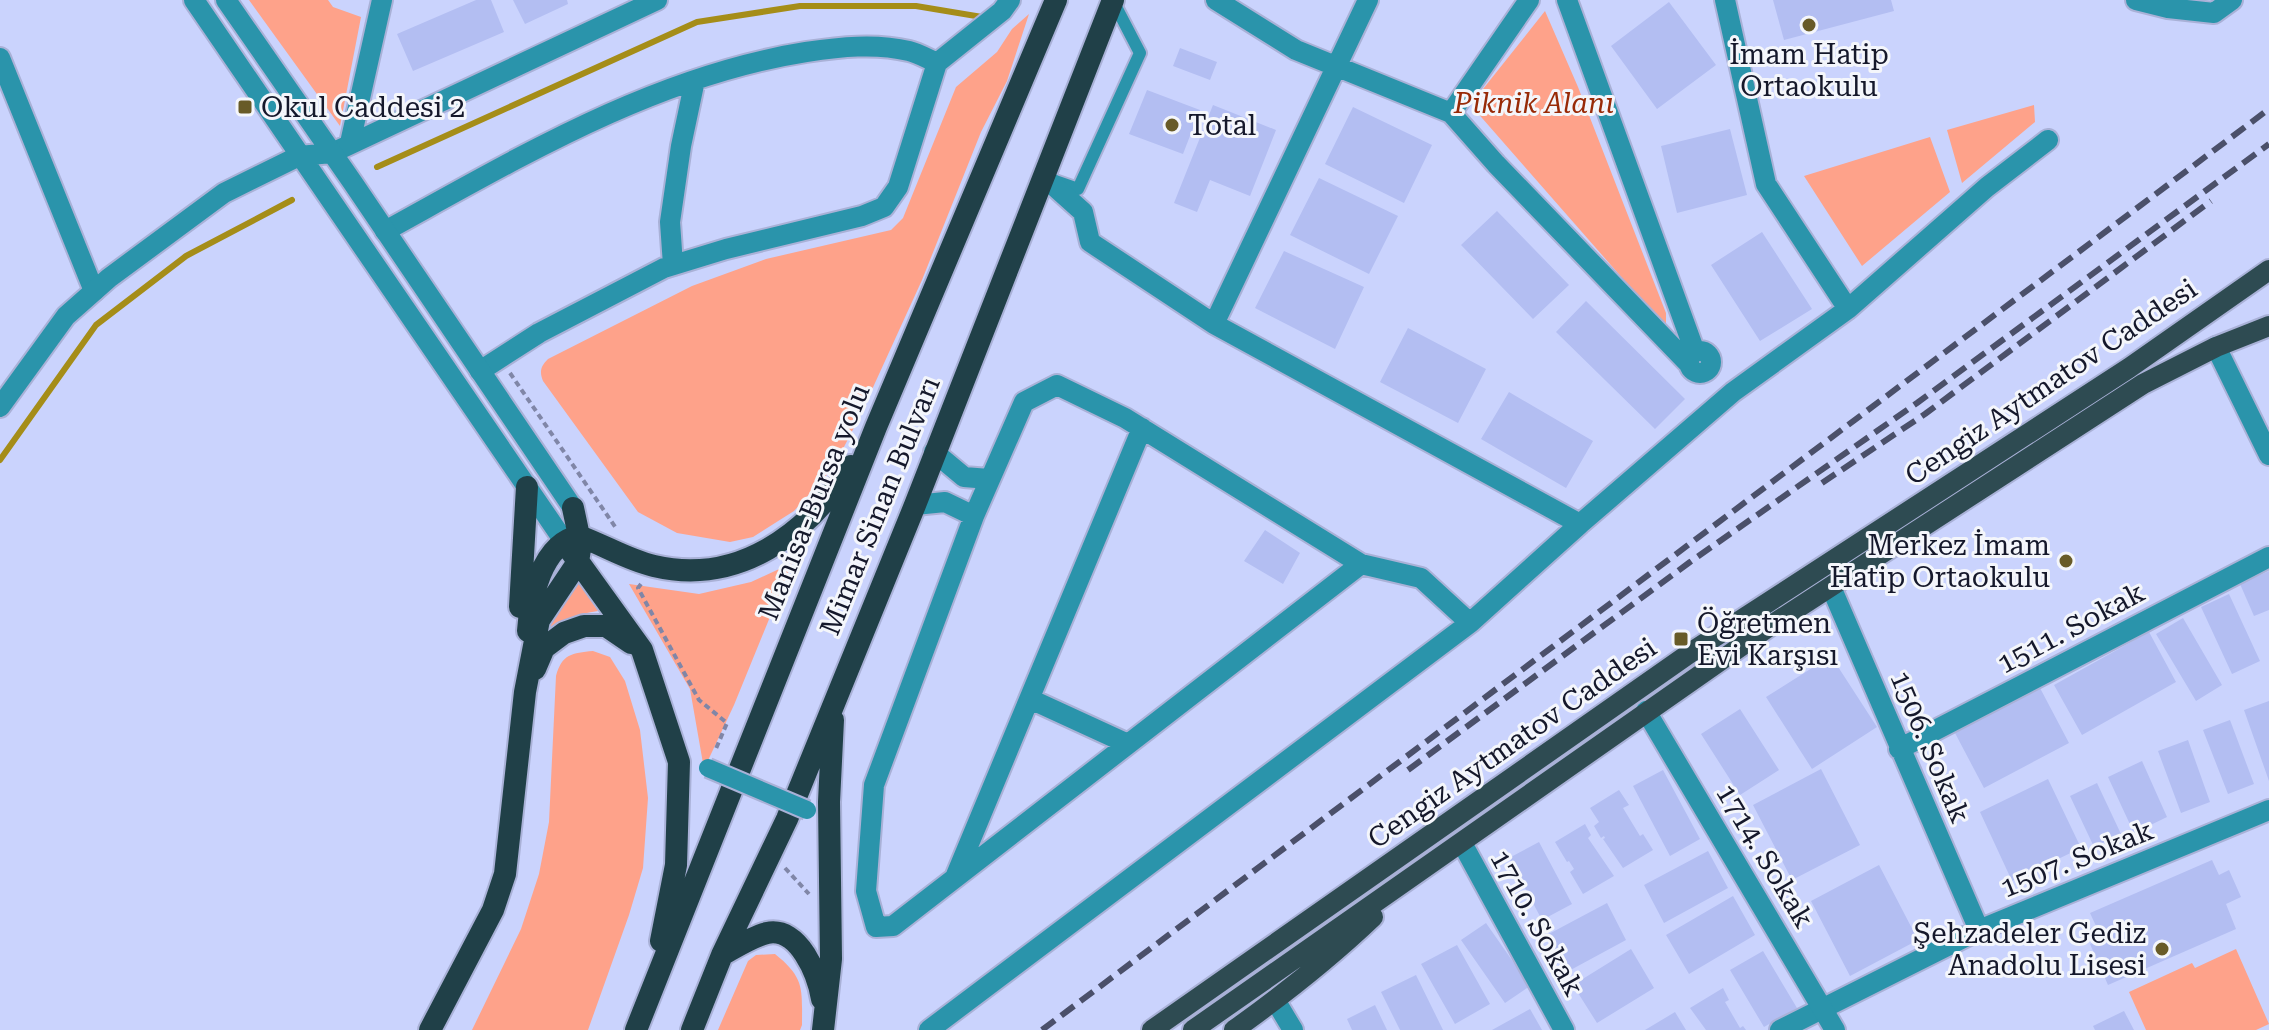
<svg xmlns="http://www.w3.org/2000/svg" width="2269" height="1030" viewBox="0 0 2269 1030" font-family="'Roboto Serif',serif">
<rect width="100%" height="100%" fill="#cad3fd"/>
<path fill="#fea28a" d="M 249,0 L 328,0 L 333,7 L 361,17 L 340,126 Z
M 1545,11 L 1578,87 L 1666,313 L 1666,328 L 1475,110 L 1483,89 Z
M 1029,14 L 1007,81 L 981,132 L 922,280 L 859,418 L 833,468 L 794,511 L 753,537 L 730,542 L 677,533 L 638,512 L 543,381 C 539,371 541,366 548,359 L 692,286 L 766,259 L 891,230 L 903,218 L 956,87 L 997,52 L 1012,29 Z
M 2034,105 L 2035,122 L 1962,183 L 1947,130 Z
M 1930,137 L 1950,192 L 1862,266 L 1804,176 Z
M 792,563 L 734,705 L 704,769 L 690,689 L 629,584 L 699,594 L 751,582 Z
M 578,582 L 598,611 C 577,614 563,619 546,631 L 549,620 Z
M 593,651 L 610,657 L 625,681 L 640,730 L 648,798 L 643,868 L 629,915 L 588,1030 L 472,1030 L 521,929 L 539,874 L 549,822 L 556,676 C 562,654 572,653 593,651 Z
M 2236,949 L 2269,1024 L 2256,1030 L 2146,1030 L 2129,992 L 2192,963 L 2195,968 Z
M 775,954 C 805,978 802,989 802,1025 L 800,1030 L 718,1030 L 748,961 L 756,955 Z"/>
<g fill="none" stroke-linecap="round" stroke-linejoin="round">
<path stroke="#a58d18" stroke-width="6" d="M 377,167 L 697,22 L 800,6 L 916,6 L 982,17
M 0,460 L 96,325 L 186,256 L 292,200"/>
</g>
<path fill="#b3bef2" d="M 476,0 L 491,0 L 504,32 L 413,71 L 397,34 Z
M 513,0 L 567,0 L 568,4 L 525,24 Z
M 1773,0 L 1891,0 L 1894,11 L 1784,40 Z
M 1669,2 L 1716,65 L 1657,109 L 1611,46 Z
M 1180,48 L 1217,62 L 1210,80 L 1173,66 Z
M 1147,90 L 1200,110 L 1183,154 L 1129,134 Z
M 1213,105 L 1276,130 L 1250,196 L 1210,180 L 1197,212 L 1174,203 Z
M 1353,107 L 1432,145 L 1404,203 L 1325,164 Z
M 1730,129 L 1747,195 L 1677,213 L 1661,146 Z
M 1319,178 L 1398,216 L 1369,274 L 1290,235 Z
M 1497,211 L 1569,285 L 1533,319 L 1461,245 Z
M 1762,232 L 1812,309 L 1760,341 L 1711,265 Z
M 1284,251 L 1364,287 L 1335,349 L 1255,308 Z
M 1586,301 L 1685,399 L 1655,429 L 1556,332 Z
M 1408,328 L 1486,369 L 1458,423 L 1380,382 Z
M 1509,392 L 1593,441 L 1566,488 L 1481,439 Z
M 1265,530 L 1300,553 L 1283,584 L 1244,561 Z
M 2269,571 L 2269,610 L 2254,616 L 2240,584 Z
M 2229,594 L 2260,661 L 2232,674 L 2201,607 Z
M 2183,618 L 2222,685 L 2196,701 L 2156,634 Z
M 2149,632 L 2176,682 L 2082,735 L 2054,685 Z
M 1831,656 L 1877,727 L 1812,769 L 1766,697 Z
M 2040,688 L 2069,743 L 1984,788 L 1955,733 Z
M 2269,701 L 2269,781 L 2244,710 Z
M 1740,709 L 1779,770 L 1740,795 L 1701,734 Z
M 2230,720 L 2254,784 L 2228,794 L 2203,730 Z
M 2188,740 L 2210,802 L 2181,813 L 2158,751 Z
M 2142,761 L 2167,817 L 2134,833 L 2108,777 Z
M 1821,769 L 1860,845 L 1792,880 L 1753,805 Z
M 1663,770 L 1700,839 L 1670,856 L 1633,786 Z
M 2048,779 L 2081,848 L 2012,881 L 1980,812 Z
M 2097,783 L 2121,834 L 2094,847 L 2070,796 Z
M 1619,790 L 1629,805 L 1623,808 L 1640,836 L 1643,834 L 1653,850 L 1623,868 L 1603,839 L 1605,838 L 1604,836 L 1601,838 L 1594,826 L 1599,822 L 1590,808 Z
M 1585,824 L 1591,835 L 1588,838 L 1614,876 L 1583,894 L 1570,872 L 1574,869 L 1569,861 L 1567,862 L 1555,842 Z
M 1539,842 L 1572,904 L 1542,920 L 1509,858 Z
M 1708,851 L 1728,888 L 1664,923 L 1644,885 Z
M 2212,860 L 2219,875 L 2229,870 L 2241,897 L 2226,904 L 2236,929 L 2108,985 L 2090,944 L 2094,942 L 2088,929 L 2096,926 L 2090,913 Z
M 1879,865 L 1918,940 L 1850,976 L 1811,901 Z
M 1733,896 L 1755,935 L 1689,974 L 1666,935 Z
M 1607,903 L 1626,940 L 1565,973 L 1545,936 Z
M 1486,923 L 1530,986 L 1505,1003 L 1461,940 Z
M 1457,945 L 1490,1004 L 1455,1024 L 1421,964 Z
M 1631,949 L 1654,988 L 1597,1023 L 1573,985 Z
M 1763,951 L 1797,1008 L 1764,1027 L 1730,970 Z
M 1416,975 L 1443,1030 L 1400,1030 L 1381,992 Z
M 1723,988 L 1729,1000 L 1725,1002 L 1740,1028 L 1743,1026 L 1746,1030 L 1706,1030 L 1690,1008 Z
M 1375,1005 L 1387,1030 L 1352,1030 L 1347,1019 Z
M 1530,1009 L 1542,1030 L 1492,1030 Z
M 2124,1011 L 2134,1030 L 2095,1030 L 2093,1026 Z
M 1675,1012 L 1686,1030 L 1645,1030 Z"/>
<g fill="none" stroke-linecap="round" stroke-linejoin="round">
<defs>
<path id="service" d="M 1055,181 L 1078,189 L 1140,53 L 1113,1"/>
<path id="minor" d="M 1216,0 L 1296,50 L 1451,113 L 1496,164 L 1689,364
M 1567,0 L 1695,352
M 1725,0 L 1766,184 L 1848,309
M 2136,0 L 2168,8 L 2214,13 L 2232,0
M 0,58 L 94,291
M 1451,113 L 1529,0
M 350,143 L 382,0
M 332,153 L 657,0
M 385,231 C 518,158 654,76 806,52 C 840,47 875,43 909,51 C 918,53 928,59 937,63
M 673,265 L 670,222 L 681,146 L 695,80
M 1214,324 L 1368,0
M1689 362a11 11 0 1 1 22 0a11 11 0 1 1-22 0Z
M 480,371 L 539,333 L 664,268 L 726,249 L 862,216 L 884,207 L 898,187 L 937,63 L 1002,11 L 1010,0
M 934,452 L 964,477 L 989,479
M 915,505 L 945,502 L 974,516
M 1580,524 L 1733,392 L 1848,309 L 1987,187 L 2048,140
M 1361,564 L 893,926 L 876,927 L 866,891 L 874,785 L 974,516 L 1024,402 L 1057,385 L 1125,418 L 1361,564 L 1421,578 L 1470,623
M 1831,587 L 1979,930
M 1030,699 L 1128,744
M 1899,749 L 2269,557
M 1462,843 L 1564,1030
M 956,875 L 1142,428
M 1275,1000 L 1293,1030
M 929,1030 L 1470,623 L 1580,524 L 1214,324 L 1090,242 L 1083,212 L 1044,177
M 1780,1030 L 1979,930 L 2269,810"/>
<path id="tertiary" d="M 194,0 L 564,541
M 226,0 L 353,183 L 573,508
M 2216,347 L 2269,455
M 0,407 L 66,316 L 109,278 L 224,193 L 299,156 L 332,153
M 1646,711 L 1835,1030"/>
<path id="primary" d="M 1152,1030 L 1690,653 L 2129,368 L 2269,270
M 1193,1030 L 1770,626 L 2143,384 L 2216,347 L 2269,326
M 1234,1030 C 1283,995 1330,958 1373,917"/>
<path id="trunk" d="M 570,550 L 642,650 L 679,762 L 676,865 L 661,941
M 520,607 L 527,487
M 528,631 C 530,599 542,543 579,536 C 604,545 628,560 654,566 C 738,586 808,534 851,466
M 535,669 L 544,648 L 564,633 L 584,626 L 606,626 L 631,643
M 722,955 C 736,947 751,937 767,933 C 799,926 818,975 822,999
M 430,1030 L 493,910 L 505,874 L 525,692 L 539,620 L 578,562 L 580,549 L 579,536 L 573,508
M 636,1030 L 876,427 L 1056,0
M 692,1030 L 722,955 L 787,819 L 915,505 L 1113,0
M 823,1030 L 831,959 L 829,802 L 833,720"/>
</defs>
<use href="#service" stroke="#a9b1d7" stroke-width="16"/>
<use href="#minor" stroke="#a9b1d7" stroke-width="24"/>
<use href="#tertiary" stroke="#a9b1d7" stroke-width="24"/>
<use href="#primary" stroke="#a9b1d7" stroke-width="24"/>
<use href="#trunk" stroke="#a9b1d7" stroke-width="26"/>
<path stroke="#8086a7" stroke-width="4" stroke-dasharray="6 4" stroke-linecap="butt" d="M 510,373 L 616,528
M 641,584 L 638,588 L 699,700 L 727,723 L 715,751
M 785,868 L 809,894"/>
<use href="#service" stroke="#2a94ab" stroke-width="12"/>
<use href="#minor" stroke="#2a94ab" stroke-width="20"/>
<use href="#tertiary" stroke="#2a94ab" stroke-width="20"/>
<use href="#primary" stroke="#2e4b52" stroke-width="20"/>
<use href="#trunk" stroke="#204048" stroke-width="22"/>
<path stroke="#4b506a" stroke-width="6" stroke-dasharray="16 8" stroke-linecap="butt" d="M 1822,483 L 1925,414 L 2211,201
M 1408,770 L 1690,562 L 1917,403 L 2269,144
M 1042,1030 L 2269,109"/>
<defs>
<path id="pedestrian-bridge" d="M 708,768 L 807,810"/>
</defs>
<use href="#pedestrian-bridge" stroke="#a9b1d7" stroke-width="22" stroke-linecap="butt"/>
<use href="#pedestrian-bridge" stroke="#2a94ab" stroke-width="18"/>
</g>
<g fill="#685b28" stroke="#f4f6fb" stroke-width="3">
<circle cx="1809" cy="25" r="8"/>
<rect x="237" y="99" width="16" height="16" rx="4"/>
<circle cx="1172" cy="125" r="8"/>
<circle cx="2066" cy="561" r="8"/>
<rect x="1673" y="631" width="16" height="16" rx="4"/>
<circle cx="2162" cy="949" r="8"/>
</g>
<g text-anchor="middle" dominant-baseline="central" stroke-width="6" stroke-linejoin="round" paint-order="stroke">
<g font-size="28" fill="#15182b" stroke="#f4f6fb" text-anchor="start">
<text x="1809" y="54" text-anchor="middle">İmam Hatip<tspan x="1809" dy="32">Ortaokulu</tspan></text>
<text x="261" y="107">Okul Caddesi 2</text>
<text x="1188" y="125">Total</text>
<text x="2050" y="545" text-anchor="end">Merkez İmam<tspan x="2050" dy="32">Hatip Ortaokulu</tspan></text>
<text x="1697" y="623">Öğretmen<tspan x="1697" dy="32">Evi Karşısı</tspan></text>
<text x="2146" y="933" text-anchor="end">Şehzadeler Gediz<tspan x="2146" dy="32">Anadolu Lisesi</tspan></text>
</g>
<g font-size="28" font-style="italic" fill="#982a07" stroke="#f4f6fb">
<text x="1534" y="103">Piknik Alanı</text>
</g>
<g font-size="28" fill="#15182b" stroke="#f4f6fb">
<text transform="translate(2051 382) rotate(-34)">Cengiz Aytmatov Caddesi</text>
<text transform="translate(814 502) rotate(-68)">Manisa-Bursa yolu</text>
<text transform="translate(880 506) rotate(-68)">Mimar Sinan Bulvarı</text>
<text transform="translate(2071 628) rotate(-28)">1511. Sokak</text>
<text transform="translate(1512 743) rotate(-35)">Cengiz Aytmatov Caddesi</text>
<text transform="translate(1930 747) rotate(67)">1506. Sokak</text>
<text transform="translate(1765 856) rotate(59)">1714. Sokak</text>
<text transform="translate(2077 859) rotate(-22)">1507. Sokak</text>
<text transform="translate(1537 923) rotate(61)">1710. Sokak</text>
</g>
</g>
</svg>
